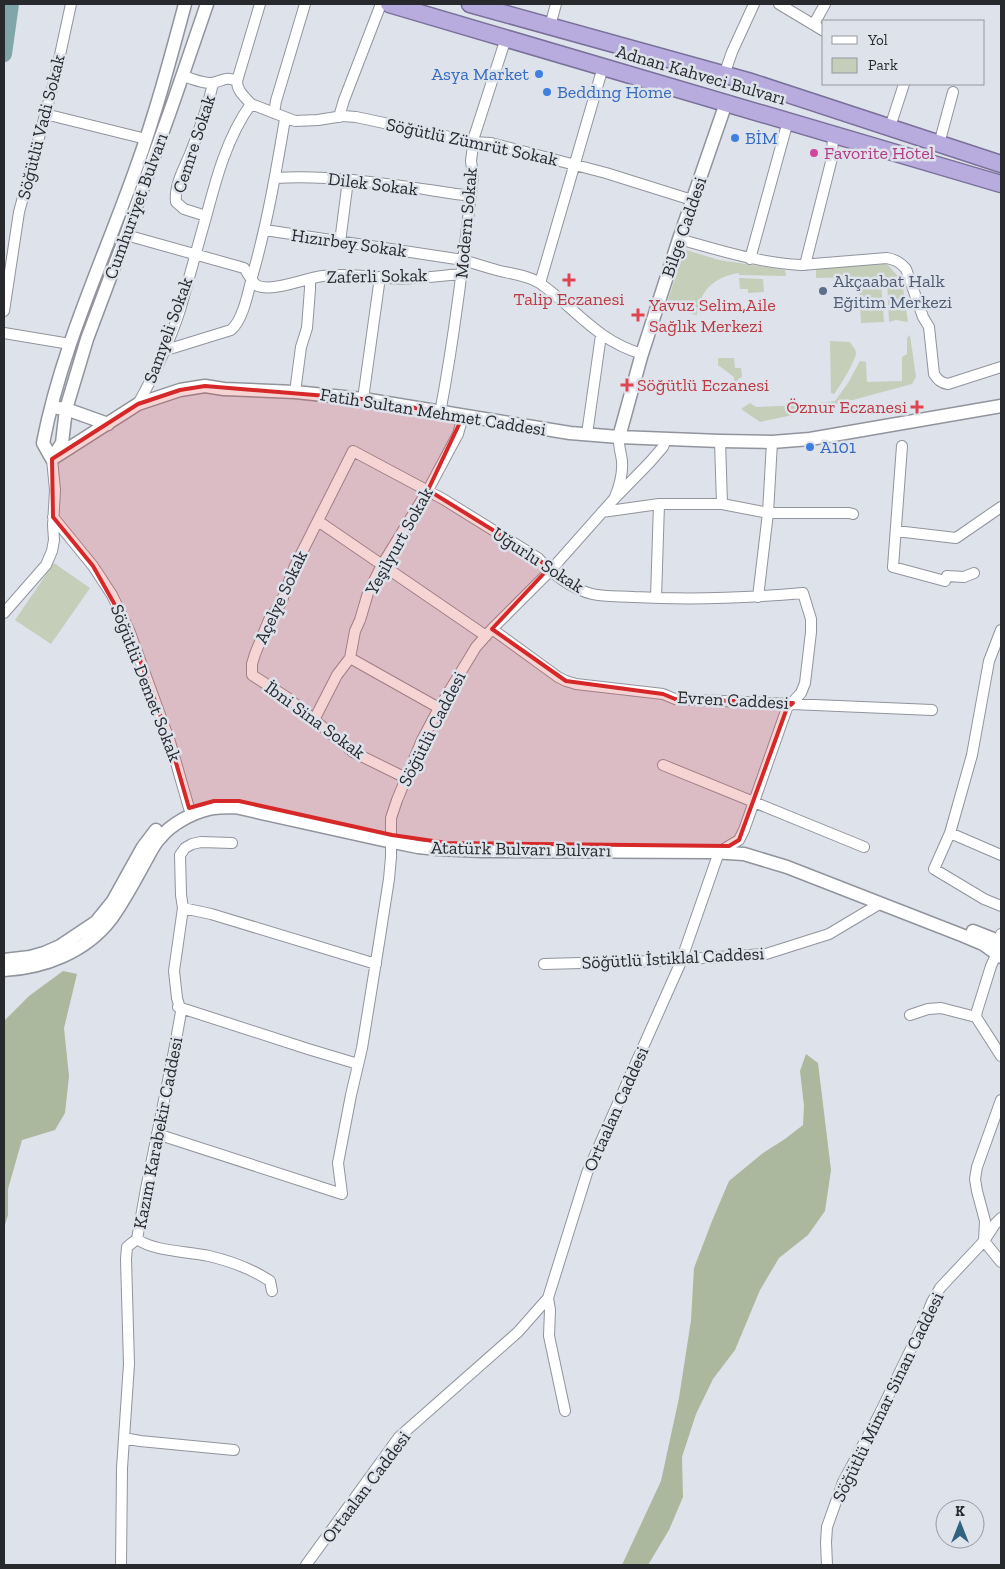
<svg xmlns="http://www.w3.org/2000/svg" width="1005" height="1569" viewBox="0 0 1005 1569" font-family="'Zilla Slab',serif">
<rect width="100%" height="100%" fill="#dee2eb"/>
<path fill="#c4ceb9" d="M 686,250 L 719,260 L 785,270 L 786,276 L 739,275 L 739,273 C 714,277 700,290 697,315 L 685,313 L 686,307 L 668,300 L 682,257 Z
M 887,264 L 902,281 L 908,322 L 896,320 L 889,322 L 887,278 L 883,278 L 883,281 L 860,282 L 859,277 L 816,278 L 816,267 Z
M 739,278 L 763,279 L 764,292 L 748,293 L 748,289 L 740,289 Z
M 881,283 L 884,322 L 861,323 L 859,284 Z
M 910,335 L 916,377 L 912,384 L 812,411 L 760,422 L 741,409 L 750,403 L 756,407 L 800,405 L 835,401 L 848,383 L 860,361 L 866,362 L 867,382 L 902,381 L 902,357 L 907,354 L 907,338 Z
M 830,341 L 850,342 C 852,346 856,349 856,353 C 856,360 839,388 834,394 L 831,393 Z
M 718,358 L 734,358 L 735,368 L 741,368 L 742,377 L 738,379 L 738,388 L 735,386 L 734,377 L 718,365 Z
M 54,563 L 90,588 L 51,644 L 15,620 Z"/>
<path fill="#abb89d" d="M 63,971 L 77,974 L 64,1028 L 69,1076 L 65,1113 L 55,1130 L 22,1140 L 8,1189 L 8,1215 L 4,1228 L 4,1021 L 29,996 Z
M 806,1054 L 818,1063 L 831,1170 L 825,1211 L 808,1235 L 779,1258 L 760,1290 L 735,1350 L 713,1379 L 696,1414 L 682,1457 L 683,1497 L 669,1530 L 648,1565 L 622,1565 L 661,1481 L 679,1398 L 691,1320 L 694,1268 L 712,1221 L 729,1181 L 763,1153 L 785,1139 L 803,1125 L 804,1106 L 800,1071 Z"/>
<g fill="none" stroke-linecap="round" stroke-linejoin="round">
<path stroke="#81a6a9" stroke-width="16" d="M 4,54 L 11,4"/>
<defs>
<path id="minor" d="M 779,4 L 824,31
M 814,24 L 825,4
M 550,26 L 556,4
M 724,75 L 732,52 L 754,4
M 182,76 C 191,78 201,83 210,83 C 221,83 224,75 237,81
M 251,104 L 295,121 L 318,120 L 343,116 L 356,117 L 473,142 L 491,143 L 606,173 L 692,200
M 251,104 C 244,96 237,91 237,81 L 260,4
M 274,113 L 276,101 L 305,4
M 45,114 L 146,139
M 339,117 L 344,100 L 381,4
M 890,127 L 904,84
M 939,144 L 953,92
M 275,178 C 340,174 406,187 471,196
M 206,216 L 184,209 L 176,202 C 174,186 184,168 190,154 C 199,131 208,107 213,83
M 265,230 L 463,260 C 476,264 488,268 500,271 C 513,274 530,276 541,284 C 577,310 596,340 642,354
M 126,235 L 244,268 C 248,273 252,283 258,286 C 273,292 306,278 323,276 C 345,273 366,277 388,278 C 412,280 438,276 462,274
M 679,239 C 719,250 759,263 801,265 L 887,258 C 896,260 900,262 906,269 L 923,317 L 929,327 L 934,374 C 938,380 941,383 948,384 L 1001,367
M 340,242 L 348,180
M 750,259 L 788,121
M 805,265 L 832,158 L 833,134
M 540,283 L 603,67
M 4,311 L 19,212 L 55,78 L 71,4
M 4,333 L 70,344
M 163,351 L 231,330 C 243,320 248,293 252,277 C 267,225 276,172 285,119
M 295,392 L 301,347 L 307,328 L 310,289 L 310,279
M 363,399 L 380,277
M 138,404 C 154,375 170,341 180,310 C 189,279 197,248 206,217 C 216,179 227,137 251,104
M 440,413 C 455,334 464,255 473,176 L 471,161 L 474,137 L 506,38
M 587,434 L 601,335
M 720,441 L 722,504
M 902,446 L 893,567 L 945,581 L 947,576 L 964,577 L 974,573
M 615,497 C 620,485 623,474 622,461 C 621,452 618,446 619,437
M 602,512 L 659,504 L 722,504 L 768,513 L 849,513 L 853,514
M 53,517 L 93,566 L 112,595 L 129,630 L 170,742 L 189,808
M 318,521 L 486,636
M 896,531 L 956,538 L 1001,507
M 758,597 L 768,513 L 772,442
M 656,598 L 659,504
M 4,613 L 46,565 L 52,551 L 54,540 L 53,525 L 55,490 L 52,459
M 492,629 L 558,677 L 566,681 L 576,684 L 663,694 L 675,699 L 932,710
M 1001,630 L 989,661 L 972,755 L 950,833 L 934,869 L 984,899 L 1001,906
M 350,658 L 439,708
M 314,720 L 337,675 L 350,658 L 355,631 L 360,620 L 368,593 L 382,565 L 428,490 L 458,434 L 463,416
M 663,765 L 864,847
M 950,833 L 1001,855
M 183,908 L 211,914 L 376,964
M 1001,934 L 997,953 L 991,966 L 977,1011 L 976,1017 L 1001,1056
M 544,964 L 656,961 L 766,954 L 829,934 L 881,903
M 178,1007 L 308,1049 L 358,1064
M 910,1015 L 928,1009 L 941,1008 L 976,1017
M 157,1134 L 342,1194 L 338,1163 L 351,1095 L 362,1048 L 379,943 L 389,879 L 391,857 L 391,818 L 397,800 L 422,740 L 439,708 L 476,647 L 492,629 L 550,571 L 613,500 L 650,462 L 663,447 L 666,439
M 1001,1218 L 995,1224 L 984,1241 L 1001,1262
M 137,1239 C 155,1252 187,1251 209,1256 C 230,1261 252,1269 270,1281 L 272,1291
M 548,1298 L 550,1310 L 549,1336 L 565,1411
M 124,1438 L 140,1441 L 234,1450
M 121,1565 L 122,1468 L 129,1364 L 126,1259 L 127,1247 L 137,1239 L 146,1189 L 174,1051 L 181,1012 L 177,998 L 174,971 L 183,908 L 181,895 L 180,855 L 185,848 L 192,844 L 201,842 L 232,843
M 306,1565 L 399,1437 L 518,1332 L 548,1298 L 587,1173 L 680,964 L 719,852 L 739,840 L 744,830 L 787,708 L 801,693 L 805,683 L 811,632 L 811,619 L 803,593 C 747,598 690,600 634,597 C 621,596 605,597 592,594 C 572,589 551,573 538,558 L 443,499 L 353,451 L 294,568 L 281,603 L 269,620 L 255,654 L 252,664 L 252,675 L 288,698 L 353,752 L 406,778
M 827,1565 L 826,1542 L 827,1527 L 843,1482 L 879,1415 L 924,1322 L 932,1302 L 940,1288 L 984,1241 L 985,1221 L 977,1191 L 975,1179 L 977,1167 L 1001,1100"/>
<path id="tertiary" d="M 58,408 L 66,409 L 108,424
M 619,437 L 641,357 L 679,239 L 726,103
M 53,457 L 62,443 L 66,409 L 87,339 L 126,235 L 173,103 L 207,4
M 52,459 L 138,404 L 180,390 L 205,386 L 224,389 L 295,392 L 363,399 L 570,433 L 619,437 L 720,441 L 772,442 L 810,439 L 1001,406
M 52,459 L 43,443 C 61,349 103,261 135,171 C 155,116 170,60 185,4
M 973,931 L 1001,942
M 4,960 L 30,957 L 44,953 L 60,946 L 96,922 L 113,901 L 143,847 L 156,830
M 4,970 C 44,968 86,952 111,919 C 124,901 135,880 146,860 C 150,853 154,844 160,838 C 171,824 192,813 209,809 C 217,807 226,807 235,807 L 383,840 L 418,847 L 438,849 L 482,851 L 711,852 L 744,854 L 787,867 L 964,936 L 983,944 L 1001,957"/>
<path id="trunk" d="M 389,4 L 1001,184
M 470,4 L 751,82 L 1001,164"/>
</defs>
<use href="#minor" stroke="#91949d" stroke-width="12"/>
<use href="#tertiary" stroke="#91949d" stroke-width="15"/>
<use href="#trunk" stroke="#7a719b" stroke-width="19"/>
<use href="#minor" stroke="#fff" stroke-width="10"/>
<use href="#tertiary" stroke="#fff" stroke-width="12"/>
<use href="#trunk" stroke="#b8acdf" stroke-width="16"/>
</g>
<path fill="#d62828" fill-opacity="0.2" stroke="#d62828" stroke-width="4" stroke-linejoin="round" d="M 205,386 L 363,399 L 463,416 L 428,490 L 538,558 L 548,569 L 492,629 L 566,681 L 663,694 L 675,699 L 793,703 L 787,708 L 739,840 L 729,846 L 447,843 L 392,835 L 239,801 L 214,801 L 189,808 L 170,742 L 129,630 L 93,566 L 53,517 L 52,459 L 138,404 L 180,390 Z"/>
<g fill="#3f7fe0" stroke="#dee2eb" stroke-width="2">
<circle cx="539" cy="74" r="5"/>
<circle cx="547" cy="92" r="5"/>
<circle cx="735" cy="138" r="5"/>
<circle cx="810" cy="447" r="5"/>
</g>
<circle fill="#d1479c" stroke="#dee2eb" stroke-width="2" cx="814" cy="153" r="5"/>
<g fill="#e0444e" stroke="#dee2eb" stroke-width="2">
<path d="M566.5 272.5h5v5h5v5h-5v5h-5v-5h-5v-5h5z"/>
<path d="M635.5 307.5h5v5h5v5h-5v5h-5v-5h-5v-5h5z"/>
<path d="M624.5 377.5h5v5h5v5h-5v5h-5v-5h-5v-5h5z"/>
<path d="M914.5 399.5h5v5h5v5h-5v5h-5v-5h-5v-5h5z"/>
</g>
<circle fill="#5c6f8a" stroke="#dee2eb" stroke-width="2" cx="823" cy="291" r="5"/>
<g text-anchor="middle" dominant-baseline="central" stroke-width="5" stroke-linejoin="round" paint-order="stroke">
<g font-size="18" fill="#366cbe" stroke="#dee2eb" text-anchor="start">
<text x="529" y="74" text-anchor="end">Asya Market</text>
<text x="557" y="92">Beddıng Home</text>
<text x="745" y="138">BİM</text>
<text x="820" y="447">A101</text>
</g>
<g font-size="18" fill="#27292c" stroke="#dee2eb">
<text transform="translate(701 75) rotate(16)">Adnan Kahveci Bulvarı</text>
<text transform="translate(41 127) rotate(-76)">Söğütlü Vadi Sokak</text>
<text transform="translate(472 142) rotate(12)">Söğütlü Zümrüt Sokak</text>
<text transform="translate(194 144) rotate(-72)">Cemre Sokak</text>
<text transform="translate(373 184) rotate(7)">Dilek Sokak</text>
<text transform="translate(136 206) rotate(-70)">Cumhuriyet Bulvarı</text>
<text transform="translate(466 223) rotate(-85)">Modern Sokak</text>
<text transform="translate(684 227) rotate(-71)">Bilge Caddesi</text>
<text transform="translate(349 243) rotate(8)">Hızırbey Sokak</text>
<text transform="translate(377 276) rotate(-1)">Zaferli Sokak</text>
<text transform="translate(168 330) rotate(-70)">Samyeli Sokak</text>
<text transform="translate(433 412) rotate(9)">Fatih Sultan Mehmet Caddesi</text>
<text transform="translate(399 541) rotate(-61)">Yeşilyurt Sokak</text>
<text transform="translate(538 560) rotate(33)">Uğurlu Sokak</text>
<text transform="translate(281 597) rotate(-65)">Açelye Sokak</text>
<text transform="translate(146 683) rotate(69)">Söğütlü Demet Sokak</text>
<text transform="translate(733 700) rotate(3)">Evren Caddesi</text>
<text transform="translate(315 720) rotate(36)">İbni Sina Sokak</text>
<text transform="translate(432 729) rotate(-63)">Söğütlü Caddesi</text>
<text transform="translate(521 849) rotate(1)">Atatürk Bulvarı Bulvarı</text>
<text transform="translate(673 958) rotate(-3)">Söğütlü İstiklal Caddesi</text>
<text transform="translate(616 1109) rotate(-66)">Ortaalan Caddesi</text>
<text transform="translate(158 1133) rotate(-79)">Kazım Karabekir Caddesi</text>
<text transform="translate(888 1397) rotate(-64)">Söğütlü Mimar Sinan Caddesi</text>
<text transform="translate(366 1487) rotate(-53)">Ortaalan Caddesi</text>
</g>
<g font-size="18" fill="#b23c85" stroke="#dee2eb" text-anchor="start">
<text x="824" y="153">Favorite Hotel</text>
</g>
<g font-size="18" fill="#4e5e75" stroke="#dee2eb" text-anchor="start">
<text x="833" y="281">Akçaabat Halk<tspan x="833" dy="21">Eğitim Merkezi</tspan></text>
</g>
<g font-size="18" fill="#be3a42" stroke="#dee2eb" text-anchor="start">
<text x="569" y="299" text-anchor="middle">Talip Eczanesi</text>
<text x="649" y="305">Yavuz Selim,Aile<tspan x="649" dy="21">Sağlık Merkezi</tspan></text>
<text x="637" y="385">Söğütlü Eczanesi</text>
<text x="907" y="407" text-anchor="end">Öznur Eczanesi</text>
</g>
</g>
<rect width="1005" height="1569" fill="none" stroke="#27292c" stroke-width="10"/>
<rect x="822" y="20" width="162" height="65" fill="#dee2eb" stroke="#95989f"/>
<rect x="832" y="36" width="25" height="8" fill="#ffffff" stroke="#95989f"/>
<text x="868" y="45" font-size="15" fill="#27292c">Yol</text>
<rect x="832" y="58" width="25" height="15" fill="#c4ceb9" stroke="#95989f"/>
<text x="868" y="70" font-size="15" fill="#27292c">Park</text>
<g transform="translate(960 1524)"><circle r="24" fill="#dee2eb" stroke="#95989f"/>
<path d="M0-4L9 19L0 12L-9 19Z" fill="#306380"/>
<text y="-8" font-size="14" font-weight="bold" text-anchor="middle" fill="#27292c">K</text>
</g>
</svg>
